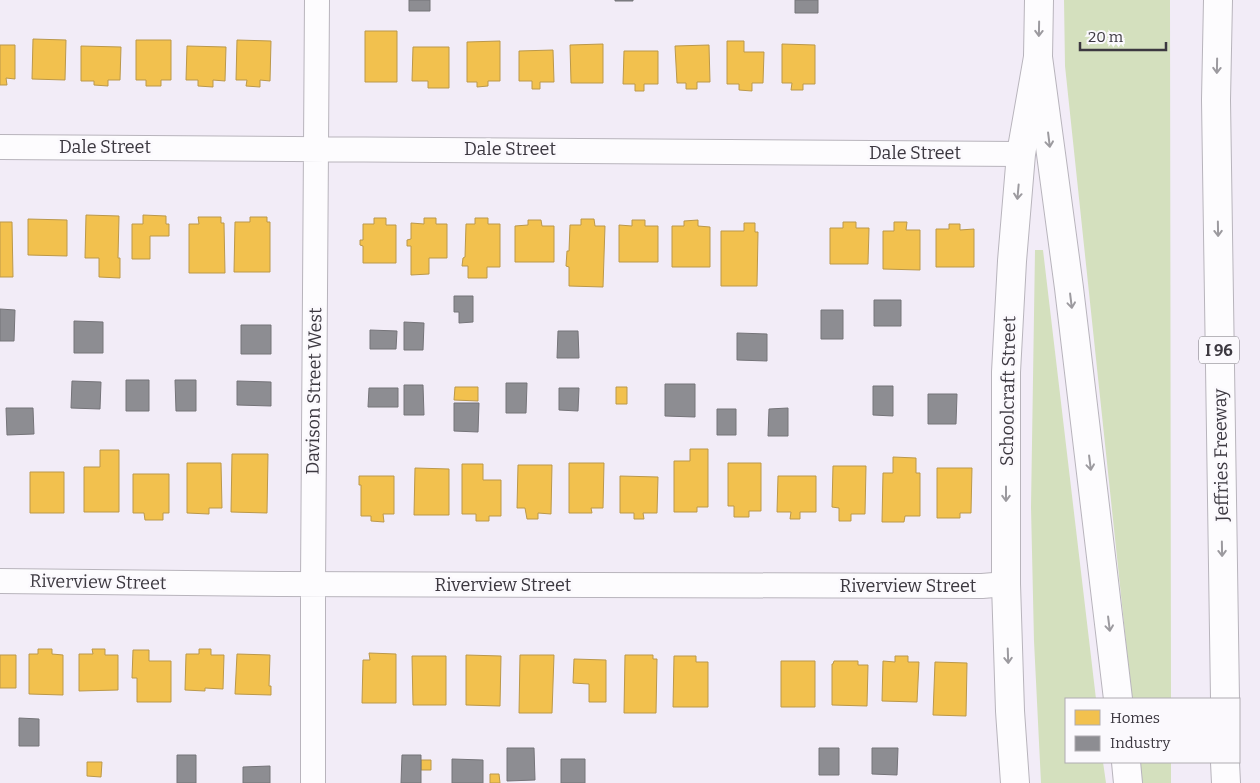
<svg xmlns="http://www.w3.org/2000/svg" width="1260" height="783" viewBox="0 0 1260 783" font-family="Bitter,serif">
<rect width="100%" height="100%" fill="#f2ecf7"/>
<path fill="#d4e0be" d="M 1064,0 L 1170,0 L 1171,699 L 1132,699 L 1065,66 Z
M 1035,250 L 1043,250 L 1096,699 L 1066,699 L 1066,762 L 1103,762 L 1106,783 L 1041,783 L 1034,641 L 1031,507 Z
M 1139,762 L 1171,762 L 1171,783 L 1141,783 Z"/>
<path fill="#f2c14e" stroke="#bb984a" d="M 365,31 L 397,31 L 397,82 L 365,82 Z
M 33,39 L 66,40 L 65,80 L 32,79 Z
M 136,40 L 171,40 L 171,80 L 161,80 L 161,86 L 146,86 L 146,80 L 136,80 Z
M 237,40 L 271,41 L 270,81 L 260,80 L 260,87 L 246,86 L 247,80 L 236,80 Z
M 500,41 L 500,81 L 488,81 L 488,86 L 477,87 L 477,82 L 467,82 L 467,42 Z
M 727,41 L 744,41 L 744,52 L 764,52 L 763,83 L 752,83 L 752,91 L 739,90 L 739,84 L 727,84 Z
M 603,44 L 603,83 L 571,83 L 570,45 Z
M 782,44 L 815,45 L 815,84 L 803,84 L 803,90 L 791,90 L 792,83 L 782,83 Z
M 0,45 L 15,45 L 15,79 L 6,78 L 7,85 L 0,85 Z
M 709,45 L 710,82 L 697,82 L 697,89 L 686,89 L 686,83 L 677,83 L 675,46 Z
M 81,46 L 121,47 L 120,80 L 108,80 L 108,86 L 94,85 L 94,81 L 81,81 Z
M 187,46 L 226,47 L 225,81 L 213,80 L 213,87 L 198,86 L 198,80 L 186,80 Z
M 413,47 L 449,47 L 449,88 L 428,88 L 428,81 L 412,81 Z
M 553,50 L 554,82 L 540,82 L 540,89 L 532,89 L 532,81 L 519,81 L 519,51 Z
M 624,51 L 658,51 L 658,84 L 644,84 L 644,91 L 635,91 L 635,84 L 623,84 Z
M 86,215 L 119,216 L 118,258 L 120,258 L 120,278 L 99,277 L 99,258 L 85,258 Z
M 143,215 L 166,216 L 166,224 L 169,224 L 169,236 L 150,236 L 150,259 L 132,259 L 132,224 L 143,224 Z
M 198,217 L 221,217 L 221,223 L 224,223 L 225,273 L 189,273 L 189,224 L 199,224 Z
M 250,217 L 267,217 L 267,222 L 270,222 L 270,272 L 234,272 L 235,222 L 250,222 Z
M 374,218 L 386,218 L 386,225 L 396,225 L 396,263 L 363,263 L 363,246 L 360,245 L 360,240 L 363,240 L 363,224 L 374,224 Z
M 424,218 L 436,218 L 436,224 L 447,224 L 447,258 L 429,258 L 429,274 L 411,275 L 411,246 L 407,246 L 407,240 L 411,239 L 411,223 L 424,224 Z
M 475,218 L 488,218 L 488,224 L 500,224 L 500,267 L 487,267 L 487,278 L 468,278 L 468,266 L 462,266 L 463,258 L 465,257 L 466,224 L 475,224 Z
M 28,219 L 67,220 L 67,256 L 28,255 Z
M 581,219 L 594,219 L 595,226 L 605,226 L 603,287 L 569,286 L 569,267 L 566,266 L 567,251 L 569,251 L 570,225 L 581,225 Z
M 528,220 L 541,220 L 542,226 L 554,226 L 554,262 L 515,262 L 515,226 L 528,225 Z
M 632,220 L 645,220 L 645,226 L 658,226 L 658,262 L 619,262 L 619,225 L 632,226 Z
M 698,220 L 698,226 L 710,227 L 710,267 L 672,267 L 672,226 L 684,226 L 684,221 Z
M 0,222 L 12,222 L 13,277 L 0,277 Z
M 843,222 L 856,222 L 856,228 L 869,228 L 868,264 L 830,264 L 830,228 L 843,228 Z
M 894,222 L 907,222 L 906,230 L 920,230 L 920,270 L 883,269 L 883,231 L 894,231 Z
M 744,223 L 755,223 L 755,232 L 758,232 L 757,286 L 721,286 L 721,231 L 744,231 Z
M 949,224 L 960,224 L 960,230 L 974,229 L 974,267 L 936,267 L 936,229 L 949,229 Z
M 455,387 L 478,387 L 478,401 L 454,400 Z
M 616,387 L 627,387 L 627,404 L 616,404 Z
M 690,449 L 708,449 L 708,507 L 697,507 L 697,512 L 674,512 L 674,461 L 690,461 Z
M 100,450 L 119,450 L 119,512 L 84,512 L 84,467 L 100,467 Z
M 232,454 L 268,454 L 267,513 L 231,512 Z
M 893,457 L 916,458 L 916,473 L 920,473 L 920,516 L 905,516 L 904,522 L 882,522 L 883,473 L 893,473 Z
M 187,463 L 221,463 L 222,508 L 209,508 L 209,514 L 187,513 Z
M 569,463 L 604,463 L 603,508 L 591,508 L 592,513 L 569,513 Z
M 728,463 L 761,463 L 761,511 L 749,511 L 749,517 L 734,517 L 734,506 L 728,506 Z
M 462,464 L 483,464 L 483,480 L 501,480 L 501,516 L 489,516 L 489,521 L 476,521 L 476,514 L 462,514 Z
M 518,465 L 552,465 L 551,514 L 538,513 L 538,519 L 527,519 L 525,508 L 517,508 Z
M 833,466 L 866,466 L 865,514 L 851,514 L 851,521 L 839,521 L 839,508 L 832,507 Z
M 415,468 L 449,469 L 449,515 L 414,515 Z
M 937,468 L 972,468 L 971,513 L 960,513 L 960,518 L 937,518 Z
M 30,472 L 64,472 L 64,513 L 30,513 Z
M 133,474 L 169,474 L 169,513 L 163,513 L 163,520 L 145,520 L 144,513 L 133,513 Z
M 359,476 L 394,476 L 394,514 L 383,514 L 384,522 L 371,521 L 371,516 L 361,516 L 361,485 L 359,485 Z
M 620,476 L 658,477 L 657,513 L 643,513 L 644,519 L 634,519 L 634,513 L 620,513 Z
M 778,476 L 816,476 L 816,512 L 800,512 L 800,519 L 790,519 L 791,512 L 777,512 Z
M 38,649 L 52,649 L 52,654 L 63,655 L 63,695 L 29,694 L 29,654 L 38,654 Z
M 92,649 L 105,649 L 105,655 L 118,655 L 118,690 L 79,691 L 79,654 L 93,654 Z
M 199,649 L 211,649 L 211,655 L 224,655 L 223,689 L 205,688 L 205,691 L 185,690 L 186,654 L 199,654 Z
M 133,650 L 149,650 L 149,661 L 171,661 L 171,702 L 137,702 L 137,678 L 132,678 Z
M 369,653 L 396,654 L 396,703 L 362,703 L 363,660 L 370,660 Z
M 237,654 L 270,655 L 269,686 L 271,686 L 271,695 L 235,694 Z
M 0,655 L 16,655 L 16,688 L 0,688 Z
M 466,655 L 501,656 L 500,706 L 466,705 Z
M 520,655 L 554,655 L 552,713 L 519,713 Z
M 625,655 L 653,655 L 653,659 L 657,659 L 656,713 L 624,713 Z
M 412,656 L 446,656 L 446,705 L 413,705 Z
M 674,656 L 696,656 L 696,662 L 708,662 L 708,707 L 673,707 Z
M 895,656 L 908,656 L 908,662 L 919,662 L 917,702 L 882,701 L 883,661 L 895,662 Z
M 574,659 L 606,660 L 606,702 L 589,702 L 589,684 L 573,683 Z
M 781,661 L 815,661 L 815,707 L 781,707 Z
M 834,661 L 858,661 L 858,665 L 868,665 L 867,706 L 832,705 L 832,664 L 833,664 Z
M 935,662 L 967,663 L 966,716 L 933,715 Z
M 421,760 L 431,760 L 431,770 L 421,770 Z
M 87,762 L 102,762 L 101,777 L 87,776 Z
M 490,774 L 499,774 L 500,783 L 490,783 Z"/>
<path fill="#8d8d92" stroke="#757479" d="M 409,0 L 430,0 L 430,11 L 409,11 Z
M 615,0 L 633,0 L 633,1 L 615,1 Z
M 795,0 L 818,0 L 818,13 L 795,13 Z
M 454,296 L 473,296 L 473,322 L 459,323 L 459,312 L 454,312 Z
M 874,300 L 901,300 L 901,326 L 874,326 Z
M 0,309 L 15,310 L 14,341 L 0,341 Z
M 821,310 L 843,310 L 843,339 L 821,339 Z
M 74,321 L 103,322 L 103,353 L 74,353 Z
M 404,322 L 424,323 L 423,350 L 404,350 Z
M 241,325 L 271,325 L 271,354 L 241,354 Z
M 370,330 L 397,331 L 396,349 L 370,349 Z
M 558,331 L 578,331 L 579,358 L 557,358 Z
M 737,333 L 767,334 L 767,361 L 737,360 Z
M 126,380 L 149,380 L 149,411 L 126,411 Z
M 175,380 L 196,380 L 196,411 L 176,411 Z
M 72,381 L 101,382 L 100,409 L 71,408 Z
M 237,381 L 271,382 L 271,406 L 237,405 Z
M 506,383 L 527,383 L 526,413 L 506,413 Z
M 665,384 L 695,384 L 695,417 L 665,416 Z
M 404,385 L 423,385 L 424,415 L 404,415 Z
M 873,386 L 893,386 L 893,416 L 873,415 Z
M 369,388 L 398,388 L 398,407 L 368,407 Z
M 559,388 L 579,388 L 578,411 L 559,410 Z
M 928,394 L 957,394 L 956,424 L 928,424 Z
M 454,403 L 479,403 L 478,432 L 454,431 Z
M 6,408 L 33,408 L 34,434 L 7,435 Z
M 788,408 L 788,436 L 768,436 L 769,409 Z
M 717,409 L 736,409 L 736,435 L 717,435 Z
M 19,718 L 39,719 L 39,746 L 19,746 Z
M 507,748 L 534,748 L 535,780 L 507,781 Z
M 819,748 L 839,748 L 839,775 L 819,775 Z
M 872,748 L 898,748 L 897,775 L 872,774 Z
M 177,755 L 196,755 L 196,783 L 177,783 Z
M 402,755 L 421,755 L 421,783 L 401,783 Z
M 452,759 L 483,760 L 483,783 L 452,783 Z
M 561,759 L 585,759 L 585,783 L 561,783 Z
M 270,766 L 270,783 L 243,783 L 243,767 Z"/>
<g fill="none" stroke-linecap="round" stroke-linejoin="round">
<defs>
<path id="street" d="M 0,147 L 1021,154
M 0,581 L 280,584 L 982,586 L 1006,584
M 313,783 L 313,584 L 317,0"/>
<path id="secondary" d="M 1015,783 L 1010,711 L 1006,584 L 1006,372 L 1012,261 L 1021,154 L 1038,57 L 1039,0"/>
<path id="highway" d="M 1218,0 L 1216,100 L 1225,699
M 1038,57 L 1069,288 L 1118,699
M 1126,762 L 1128,783
M 1225,762 L 1226,783"/>
</defs>
<use href="#street" stroke="#b8b4bc" stroke-width="26"/>
<use href="#secondary" stroke="#b8b4bc" stroke-width="30"/>
<use href="#highway" stroke="#b8b4bc" stroke-width="30"/>
<use href="#street" stroke="#fdfcfe" stroke-width="24"/>
<use href="#secondary" stroke="#fdfcfe" stroke-width="28"/>
<use href="#highway" stroke="#fdfcfe" stroke-width="28"/>
</g>
<defs><path id="oneway-shaft" d="M-6 0H5M1.5-3L5.5 0L1.5 3" fill="none" stroke-width="1.6" stroke-linecap="round" stroke-linejoin="round" transform="scale(1.25)"/></defs>
<g stroke="#9c9a9f">
<use href="#oneway-shaft" transform="translate(1039 29) rotate(91)"/>
<use href="#oneway-shaft" transform="translate(1217 66) rotate(91)"/>
<use href="#oneway-shaft" transform="translate(1049 140) rotate(83)"/>
<use href="#oneway-shaft" transform="translate(1018 192) rotate(95)"/>
<use href="#oneway-shaft" transform="translate(1218 229) rotate(89)"/>
<use href="#oneway-shaft" transform="translate(1071 301) rotate(83)"/>
<use href="#oneway-shaft" transform="translate(1090 463) rotate(83)"/>
<use href="#oneway-shaft" transform="translate(1006 494) rotate(90)"/>
<use href="#oneway-shaft" transform="translate(1222 549) rotate(89)"/>
<use href="#oneway-shaft" transform="translate(1109 624) rotate(83)"/>
<use href="#oneway-shaft" transform="translate(1008 656) rotate(88)"/>
</g>
<g text-anchor="middle" dominant-baseline="central" stroke-width="5" stroke-linejoin="round" paint-order="stroke">
<rect fill="#fbf9fd" stroke="#757279" stroke-width="1" x="1199" y="336.5" width="40" height="27" rx="4"/>
<g font-size="16" font-weight="bold" fill="#3c3840">
<text x="1219" y="350">I 96</text>
</g>
<g font-size="18" fill="#3c3840" stroke="#fbf9fd">
<text x="105" y="147">Dale Street</text>
<text x="510" y="149">Dale Street</text>
<text x="915" y="153">Dale Street</text>
<text transform="translate(314 391) rotate(-89)">Davison Street West</text>
<text transform="translate(1008 391) rotate(-89)">Schoolcraft Street</text>
<text transform="translate(1221 455) rotate(-91)">Jeffries Freeway</text>
<text transform="translate(98 582) rotate(1)">Riverview Street</text>
<text x="503" y="585">Riverview Street</text>
<text x="908" y="586">Riverview Street</text>
</g>
</g>
<rect x="1065" y="698" width="175" height="65" fill="#fbf9fd" stroke="#afacb1"/>
<rect x="1075" y="710" width="25" height="15" fill="#f2c14e" stroke="#afacb1"/>
<text x="1110" y="723" font-size="15" fill="#3c3840">Homes</text>
<rect x="1075" y="736" width="25" height="15" fill="#8d8d92" stroke="#afacb1"/>
<text x="1110" y="748" font-size="15" fill="#3c3840">Industry</text>
<path d="M1080 42v8h86v-8" fill="none" stroke="#3c3840" stroke-width="2.5"/>
<text x="1088" y="42" font-size="15" fill="#3c3840" stroke="#fbf9fd" stroke-width="4" paint-order="stroke">20 m</text>
</svg>
